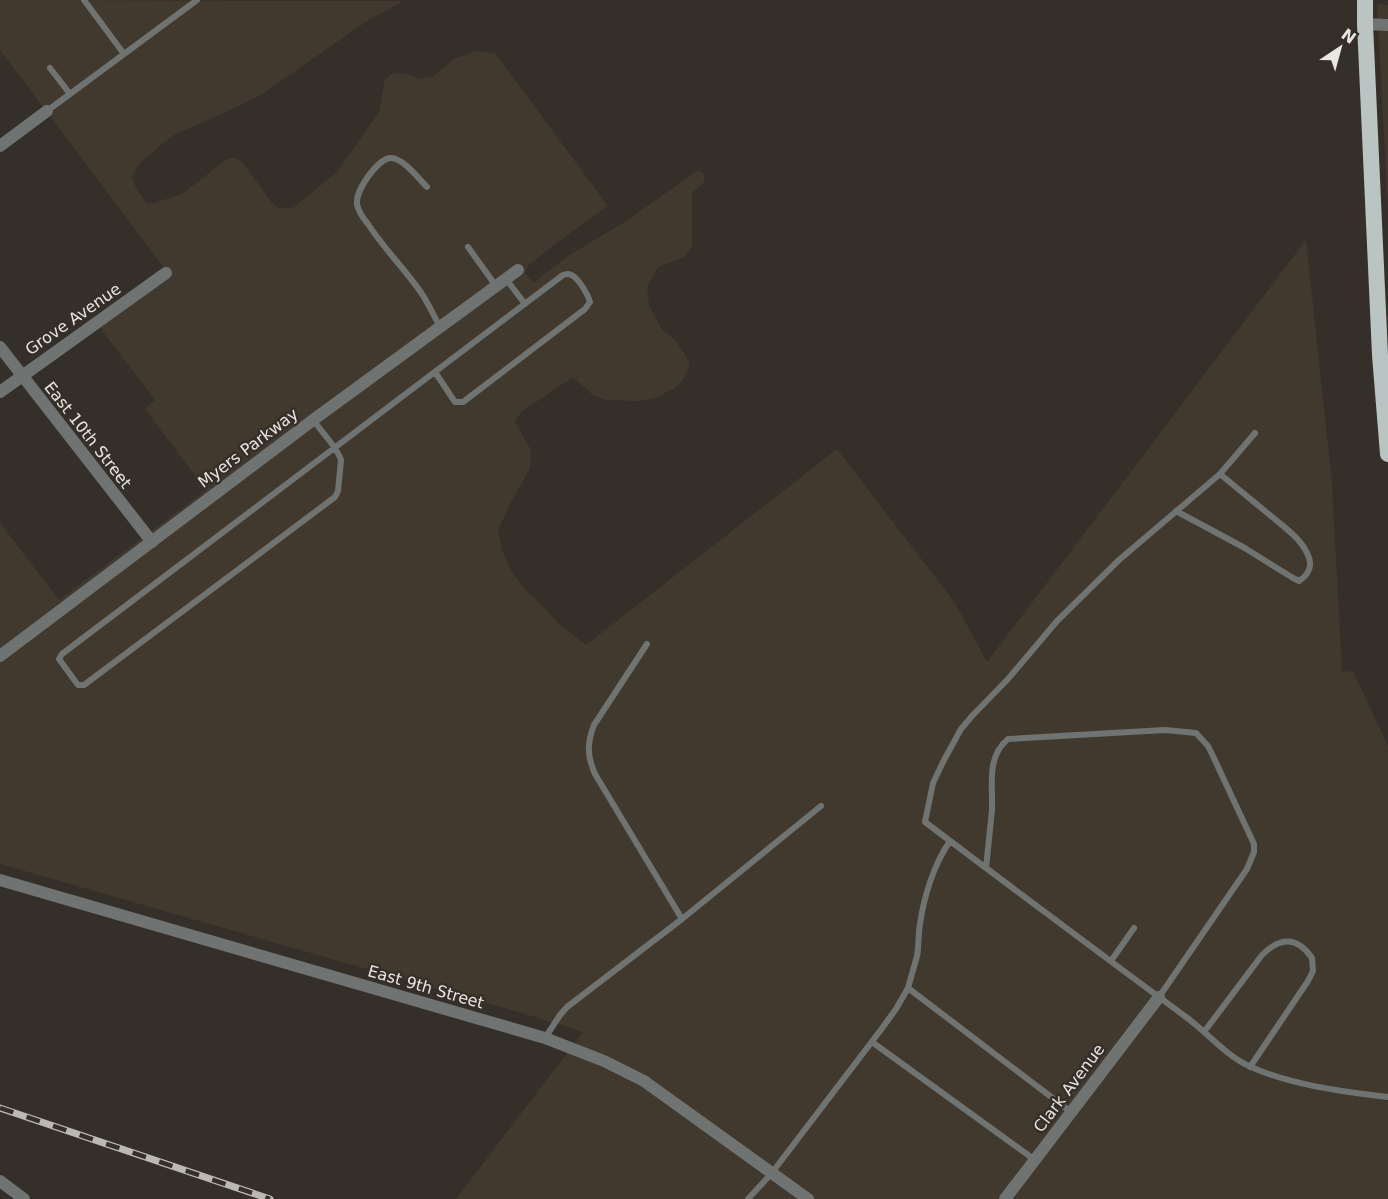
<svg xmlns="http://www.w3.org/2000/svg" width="1388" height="1199" viewBox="0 0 1388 1199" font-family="'DejaVu Sans',sans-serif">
<rect width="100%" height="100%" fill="#352f29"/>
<path fill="#42392e" d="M 0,0 L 403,1 L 367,21 L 262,94 L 241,105 L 174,135 L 161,145 L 139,164 L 132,177 L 136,188 L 146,203 L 154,203 L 182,194 L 227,159 L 236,158 L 244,164 L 271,202 L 278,208 L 293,208 L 337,172 L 379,112 L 385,79 L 394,73 L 406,74 L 420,79 L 432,77 L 454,59 L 476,51 L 495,53 L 608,206 L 551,247 L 528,266 L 525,273 L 529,278 L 534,282 L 568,256 L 623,223 L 697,171 L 702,172 L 704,176 L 704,182 L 692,193 L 692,247 L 684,257 L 658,267 L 647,287 L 649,306 L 662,330 L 675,340 L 686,356 L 690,365 L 684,378 L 678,386 L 658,397 L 639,401 L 607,400 L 593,395 L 573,377 L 521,412 L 515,422 L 531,450 L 530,468 L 510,504 L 498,530 L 503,553 L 512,572 L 526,591 L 543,606 L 560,625 L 586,645 L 837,449 L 955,603 L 987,662 L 1306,240 L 1332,483 L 1342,672 L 1353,671 L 1388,746 L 1388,1199 L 456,1199 L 583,1032 L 542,1019 L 0,864 L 0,523 L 59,600 L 206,490 L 145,409 L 155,400 L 100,328 L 171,277 L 0,50 Z
M 1377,4 L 1388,5 L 1388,209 Z"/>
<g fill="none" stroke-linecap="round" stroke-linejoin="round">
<path stroke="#6f7473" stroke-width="6" d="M 84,0 L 124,54
M 50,68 L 70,94
M 47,111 L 197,0
M 427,187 C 419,179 403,158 391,158 C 378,158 355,191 357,204 C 358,211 363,218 368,224 C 384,249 406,270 422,294 C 429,305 434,316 440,327
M 468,247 L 496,286
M 506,279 L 525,304
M 313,420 C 321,431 337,447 341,460 L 338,491 L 335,497 L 84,685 L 78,685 L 59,659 L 62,654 C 229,527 396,401 563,275 C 564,275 566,274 568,274 C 577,274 588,295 590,302 L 585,309 L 463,402 L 455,402 L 435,372
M 1176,511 L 1243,547 L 1293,578 L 1299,581 C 1310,574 1313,564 1307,553 C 1300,538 1284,527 1271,516 C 1254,502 1237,488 1220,474
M 647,644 L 594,725 C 587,743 587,756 595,774 L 682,919
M 950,841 C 934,864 924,896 920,924 C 918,934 919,946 917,956 C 914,967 911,977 908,988 L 1071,1112
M 986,868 L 925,822 L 933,783 L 944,760 L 961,729 L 972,716 L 1008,679 L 1057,621 L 1119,560 L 1220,474 L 1255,433
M 1111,961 L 1134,928
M 1159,997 L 1247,869 L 1254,852 L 1254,844 L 1212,754 L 1208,746 L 1196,733 L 1165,730 L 1008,739 C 986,757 993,786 992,810 C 990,830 988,849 986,868 C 1053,918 1119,968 1186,1017 C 1208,1033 1226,1056 1251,1067 C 1291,1085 1344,1092 1388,1097
M 1204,1032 L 1262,955 C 1280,937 1297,936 1312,958 L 1313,971 L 1308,981 L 1250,1067
M 545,1038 L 560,1015 L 567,1007 L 682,919 L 821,806
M 872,1042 L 1035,1160
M 748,1199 L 771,1174 L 880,1031 L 896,1009 L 908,988"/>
<path stroke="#6f7473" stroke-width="12" d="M 1365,24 L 1388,25
M 0,146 L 47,111
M 0,347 L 152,542
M 0,392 L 166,273
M 0,656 L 313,420 L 518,270
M 0,1181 L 24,1199
M 1005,1199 L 1159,997"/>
<path stroke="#6f7473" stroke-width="12" d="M 0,880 L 545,1038 L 604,1061 L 644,1081 L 808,1199"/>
<path stroke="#b9c4c3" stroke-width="16" d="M 1365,0 L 1365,24 L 1380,355 L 1388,454"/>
<defs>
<path id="rail" d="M 0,1108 L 270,1199"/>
</defs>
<use href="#rail" stroke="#bcb8b3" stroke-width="7"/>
<use href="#rail" stroke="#352f29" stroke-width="4.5" stroke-dasharray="14" stroke-linecap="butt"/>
</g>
<g text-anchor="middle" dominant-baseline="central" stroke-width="5" stroke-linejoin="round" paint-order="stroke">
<g font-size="16" fill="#eae6e2" stroke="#352f29">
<text transform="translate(73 319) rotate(-35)">Grove Avenue</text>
<text transform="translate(88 435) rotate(52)">East 10th Street</text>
<text transform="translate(248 448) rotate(-37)">Myers Parkway</text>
<text transform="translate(426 987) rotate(16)">East 9th Street</text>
<text transform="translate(1069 1088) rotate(-53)">Clark Avenue</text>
</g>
</g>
<g transform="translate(1340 48) rotate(36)" stroke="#352f29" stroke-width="4.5" paint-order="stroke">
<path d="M0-4.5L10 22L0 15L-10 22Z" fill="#eae6e2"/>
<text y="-9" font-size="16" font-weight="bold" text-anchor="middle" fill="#eae6e2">N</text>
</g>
</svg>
